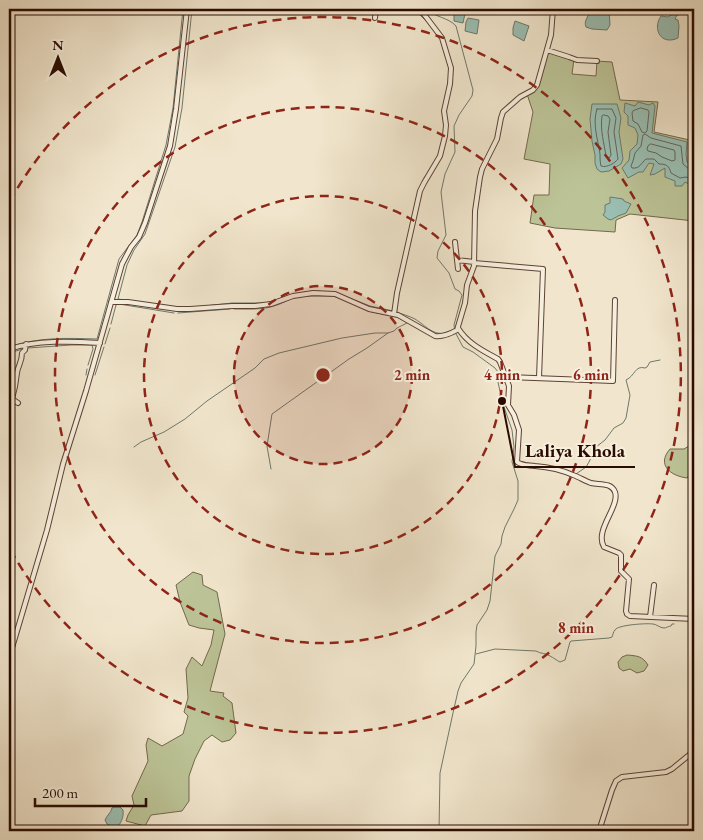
<svg xmlns="http://www.w3.org/2000/svg" width="703" height="840" viewBox="0 0 703 840" font-family="'EB Garamond',serif">
<rect width="100%" height="100%" fill="#f1e6cd"/>
<filter id="stains"><feTurbulence type="fractalNoise" baseFrequency=".004" numOctaves="4"/><feColorMatrix values="0 0 0 0 .2 0 0 0 0 .09 0 0 0 0 .02 0 0 0 .5 -.17"/></filter>
<radialGradient id="worn" r=".72"><stop offset=".6" stop-color="#630" stop-opacity="0"/><stop offset="1" stop-color="#630" stop-opacity=".3"/></radialGradient>
<path fill="#bcc497" stroke="#73684c" d="M 547,50 L 574,59 L 572,74 L 596,76 L 597,61 L 612,62 L 620,100 L 658,102 L 654,132 L 694,141 L 694,221 L 630,214 L 616,220 L 615,232 L 555,228 L 530,223 L 534,195 L 549,195 L 550,164 L 524,159 L 533,112 L 527,94 L 533,90 Z
M 689,446 L 694,446 C 694,460 696,468 687,478 C 671,476 656,465 670,449 L 684,449 Z
M 193,572 L 202,575 L 203,585 L 217,592 L 225,634 L 210,691 L 224,693 L 223,696 L 232,703 L 236,733 L 230,740 L 222,742 L 212,735 L 204,741 L 195,759 L 189,776 L 189,801 L 182,811 L 151,815 L 145,826 L 126,821 L 128,815 L 134,805 L 132,796 L 148,761 L 146,745 L 148,738 L 162,746 L 183,734 L 188,716 L 184,712 L 188,698 L 186,669 L 192,657 L 202,666 L 211,645 L 214,630 L 199,628 L 189,625 L 180,602 L 176,585 Z
M 627,655 C 638,656 642,656 648,665 L 644,671 L 637,673 L 630,669 L 623,671 L 619,668 L 618,662 L 622,657 Z"/>
<path fill="#9bc0b4" stroke="#6e786c" d="M 434,9 L 466,9 L 463,23 L 454,21 L 454,14 C 449,10 441,9 436,12 Z
M 590,9 L 609,9 L 610,25 L 607,30 L 592,29 L 586,27 C 583,20 590,16 590,9 Z
M 670,9 L 683,9 L 683,14 L 677,15 L 675,19 L 678,20 L 679,26 L 678,38 C 661,46 652,29 661,16 L 668,17 L 671,15 Z
M 468,18 L 479,20 L 477,34 L 465,31 L 466,22 Z
M 515,21 L 529,26 L 524,41 L 513,35 L 513,28 Z
M 638,102 L 649,105 L 653,103 L 655,106 L 652,133 L 687,142 L 686,154 L 687,162 L 694,166 L 694,185 L 691,185 L 685,182 L 682,186 L 675,186 L 675,181 L 665,177 L 665,168 L 655,174 L 650,175 L 654,164 L 649,163 L 643,172 L 639,172 L 628,178 L 622,168 L 629,160 L 630,151 L 637,144 L 638,135 L 635,128 L 628,125 L 628,116 L 624,112 L 625,103 L 635,106 Z
M 592,104 L 617,104 L 621,118 L 619,132 L 623,159 L 621,164 L 609,171 L 601,172 L 597,169 L 595,163 L 595,155 L 592,141 L 590,119 Z
M 610,197 L 623,199 L 624,201 L 631,204 L 626,213 L 618,216 L 611,220 L 608,219 L 603,215 L 605,212 L 605,205 L 610,203 Z
M 114,807 L 120,807 L 123,810 C 124,817 121,824 116,828 L 107,824 L 105,820 C 107,815 111,813 112,808 Z"/>
<g fill="none" stroke-linecap="round" stroke-linejoin="round">
<path stroke="#62665a" stroke-width="1" d="M 641,108 L 648,110 L 649,112 L 647,131 L 645,133 L 642,132 L 638,124 L 633,121 L 632,113 L 633,111 Z
M 597,109 L 612,109 L 616,118 L 614,132 L 618,159 C 615,163 607,168 601,166 C 600,162 600,158 600,154 C 598,139 592,124 597,109 Z
M 604,115 L 608,116 L 610,119 L 608,132 L 611,155 L 609,158 L 606,156 C 604,143 600,130 602,116 Z
M 651,144 L 674,150 L 675,152 L 675,160 L 672,161 L 662,157 L 656,153 L 648,151 L 647,149 L 648,146 Z
M 694,171 L 690,170 L 683,164 L 681,146 L 651,138 L 645,134 L 643,135 L 641,146 L 635,153 L 633,161 L 631,166 L 632,168 C 640,169 641,163 646,159 L 654,159 L 659,164 C 667,164 669,166 671,173 L 680,178 L 686,177 L 694,180"/>
<path stroke="#6e786c" stroke-width="1" d="M 418,9 L 419,14 L 429,24
M 428,9 C 435,18 448,17 456,26 L 473,90 L 472,96 L 459,115 L 454,126 L 455,152 L 445,174 L 441,192 L 446,235 L 438,251 L 437,258 L 449,273 L 455,289 L 459,291 L 462,295 L 454,325 L 455,332 L 463,347 L 473,352 L 495,368 L 498,372 L 498,382 L 502,401 L 512,430 L 514,447 L 512,462 L 518,481 L 518,500 L 514,509 L 505,527 L 502,536 L 501,544 L 495,556 L 490,601 L 487,610 L 477,625 L 476,632 L 476,646 L 474,664 L 461,683 L 458,691 L 453,713 L 440,773 L 439,831
M 424,178 L 428,173
M 339,294 L 370,306 L 393,311
M 305,296 L 333,296 L 339,298
M 266,303 L 293,294 L 313,291 L 320,291
M 354,304 L 368,311 L 397,317 L 406,322
M 169,306 L 118,299 L 127,265 L 134,250 L 145,234 L 175,147 L 182,108 L 192,9
M 196,307 L 232,303 L 262,303
M 234,309 C 248,309 261,310 274,306 C 282,304 289,299 296,297
M 396,312 C 402,314 409,316 415,319 C 429,328 436,340 454,329
M 178,313 L 230,309
M 111,324 L 116,305 L 119,304 L 174,313
M 105,344 L 110,328
M 9,347 C 38,337 66,338 97,339 L 119,259 L 137,235 L 142,222 L 166,145 L 173,108 L 183,9
M 28,348 L 71,345 L 92,345 L 93,349 L 88,365
M 9,353 L 23,349
M 86,375 L 87,369
M 95,375 L 104,347
M 134,447 L 141,442 L 164,432 L 185,419 L 207,401 L 255,368 L 264,359 L 279,353 L 342,338 L 375,333 L 388,333
M 520,461 L 532,464
M 271,469 L 267,446 L 272,414 L 349,359 L 367,348 L 388,333 L 394,331 L 397,328 L 407,323
M 573,473 L 576,474 L 586,467 L 589,462 L 596,447 L 605,440 L 614,428 L 623,423 L 626,418 L 630,395 L 626,380 C 635,376 635,365 645,368 L 647,367 L 650,362 L 660,360
M 476,654 L 495,649 L 536,651 C 541,654 546,653 550,656 C 554,658 556,660 560,662 L 565,660 L 570,642 L 571,641 L 609,638 L 612,637 C 613,635 613,632 615,630 C 617,625 646,623 653,624 C 656,624 660,628 664,628 C 666,628 669,626 671,626 L 672,624 L 674,624"/>
<defs>
<path id="minor" d="M 375,18 L 376,9
M 547,50 L 569,57 L 577,60 L 597,61
M 455,242 L 458,269
M 457,260 L 474,262
M 474,263 L 543,269 L 539,378
M 111,302 L 128,302 L 177,309 L 190,309 L 232,306 L 255,306 L 271,304 L 293,296 L 313,293 L 335,294 L 369,309 L 398,315 L 435,336 C 443,337 450,334 457,330 L 465,303 L 467,285 L 474,266 L 475,211 L 480,177 L 482,169 L 497,139 L 501,118 L 503,112 L 520,97 L 533,90 L 537,85 L 551,35 L 553,9
M 394,314 L 397,293 L 420,191 L 424,183 L 440,156 L 445,136 L 446,125 L 444,111 L 450,84 L 451,68 L 442,38 L 420,9
M 458,328 C 467,343 483,351 498,359 L 500,362 L 509,386 L 508,405 L 514,415 L 519,430 L 517,462 C 522,466 529,465 535,466 C 547,467 562,470 573,475 C 579,477 585,481 591,483 C 599,485 611,482 615,492 C 620,507 594,530 604,547 L 619,553 L 621,555 L 621,571 L 629,579 L 626,611 L 627,614 L 630,616 L 694,619
M 9,349 C 38,340 69,341 100,343
M 505,377 L 613,381 L 615,300
M 18,403 L 12,399 C 15,389 16,383 17,373 C 18,365 22,363 22,353 L 25,350 L 26,344
M 650,617 L 654,585
M 9,658 L 47,530 L 63,464 L 86,391 L 122,264 L 131,247 L 139,237 L 145,223 L 170,146 L 176,109 L 187,9
M 599,831 L 612,790 L 616,781 L 622,777 L 666,772 L 672,769 L 694,751"/>
</defs>
<use href="#minor" stroke="#5c4233" stroke-width="6"/>
<use href="#minor" stroke="#f6efde" stroke-width="4"/>
</g>
<circle cx="323" cy="375" r="89" fill="#8f2418" fill-opacity=".12"/>
<g fill="none" stroke="#8f2418" stroke-width="2.5" stroke-dasharray="9 6">
<circle cx="323" cy="375" r="89"/>
<circle cx="323" cy="375" r="179"/>
<circle cx="323" cy="375" r="268"/>
<path d="M10 201A358 358 0 1 1 10 549"/>
</g>
<circle cx="323" cy="375" r="8" fill="#8f2418" stroke="#f6efde" stroke-width="2.5"/>
<g font-size="15" text-anchor="middle" font-weight="bold" fill="#8f2418" stroke="#f6efde" stroke-width="4" stroke-linejoin="round" paint-order="stroke">
<text x="412" y="380">2 min</text>
<text x="502" y="380">4 min</text>
<text x="591" y="380">6 min</text>
<text x="576" y="633">8 min</text>
</g>
<path fill="none" stroke="#2a0b00" stroke-width="2" d="M502 401L515 467H635"/>
<circle fill="#2a0b00" stroke="#f6efde" stroke-width="2" cx="502" cy="401" r="5"/>
<g font-size="19" text-anchor="middle" font-weight="bold" fill="#2a0b00" stroke="#f6efde" stroke-width="4" stroke-linejoin="round" paint-order="stroke">
<text x="575" y="457">Laliya Khola</text>
</g>
<rect width="703" height="840" fill="none" stroke="#f1e6cd" stroke-width="30"/>
<rect x="10" y="10" width="683" height="820" fill="none" stroke="#2a0b00" stroke-width="2.5"/>
<rect x="15" y="15" width="673" height="810" fill="none" stroke="#2a0b00"/>
<g transform="translate(58 58)" stroke="#f6efde" stroke-width="4" paint-order="stroke">
<path d="M0-4L9 19L0 12L-9 19Z" fill="#2a0b00"/>
<text y="-8" font-size="14" font-weight="bold" text-anchor="middle" fill="#2a0b00">N</text>
</g>
<path d="M35 798v8h111v-8" fill="none" stroke="#2a0b00" stroke-width="2.5"/>
<text x="42" y="798" font-size="15" fill="#2a0b00" stroke="#f6efde" stroke-width="4" paint-order="stroke">200 m</text>
<rect width="100%" height="100%" filter="url(#stains)"/>
<rect width="100%" height="100%" fill="url(#worn)"/>
</svg>
